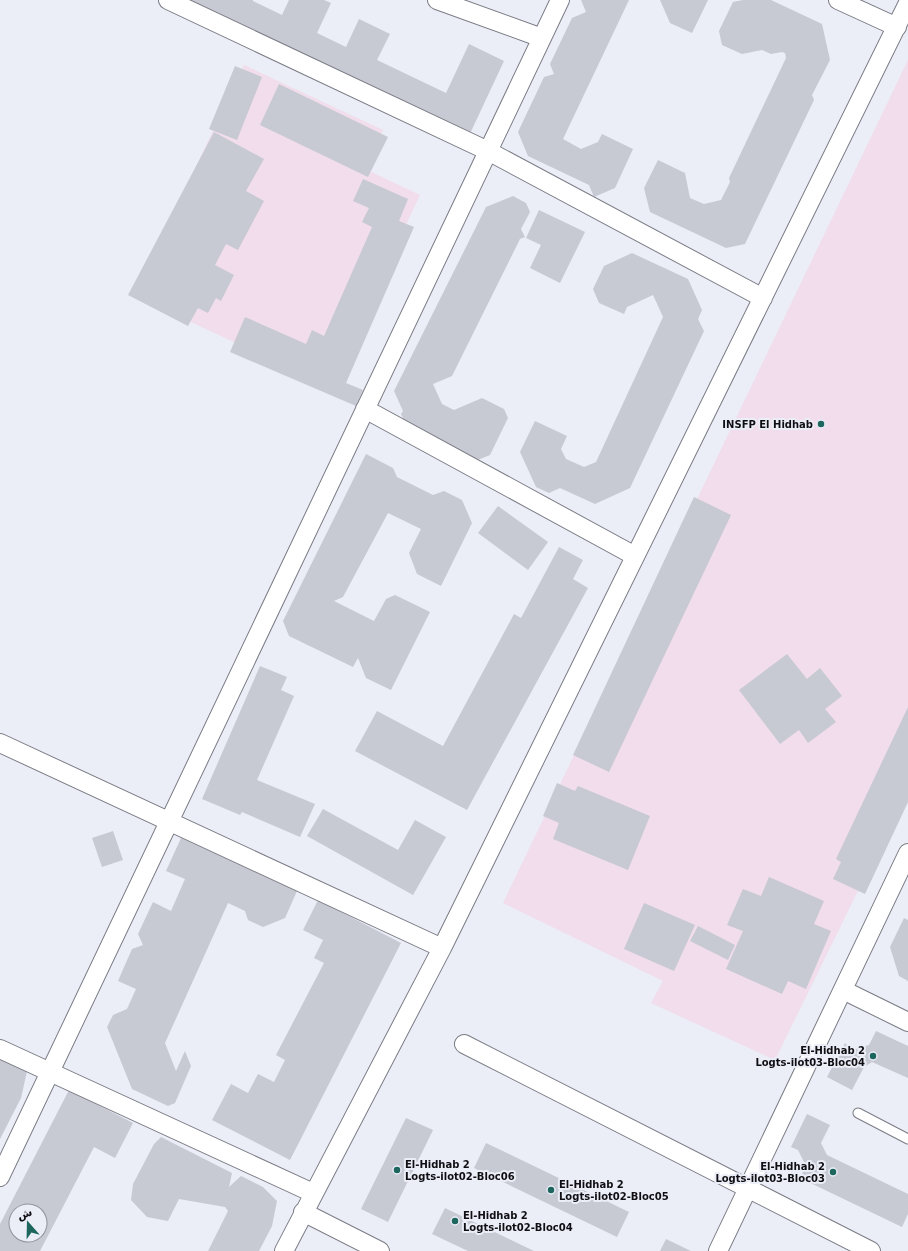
<svg xmlns="http://www.w3.org/2000/svg" width="908" height="1251" viewBox="0 0 908 1251" font-family="'DejaVu Sans','Noto Sans Arabic',sans-serif">
<rect width="100%" height="100%" fill="#ebedf7"/>
<path fill="#f1ddeb" d="M 908,60 L 908,789 L 775,1060 L 651,1003 L 663,981 L 503,903 Z
M 244,65 L 383,130 L 365,169 L 420,195 L 342,360 L 296,371 L 135,296 Z"/>
<path fill="#c7c9d3" fill-rule="evenodd" d="M 169,0 L 253,0 L 253,1 L 282,15 L 289,0 L 324,0 L 331,3 L 317,33 L 346,47 L 359,19 L 390,34 L 377,60 L 446,93 L 469,44 L 504,61 L 467,140 Z
M 581,0 L 629,0 L 563,139 L 581,149 L 598,142 L 602,134 L 633,149 L 615,188 L 594,197 L 589,185 L 528,156 L 518,132 L 544,77 L 554,74 L 550,64 L 572,18 L 586,12 Z
M 660,0 L 708,0 L 692,33 L 670,23 Z
M 743,0 L 771,0 L 822,24 L 830,60 L 812,95 L 814,100 L 745,244 L 726,248 L 650,212 L 644,188 L 658,160 L 685,173 L 690,198 L 704,204 L 721,200 L 730,182 L 729,178 L 786,58 L 785,53 L 782,52 L 771,54 L 762,50 L 742,54 L 722,45 L 719,31 L 733,2 Z
M 235,66 L 262,77 L 237,140 L 209,129 Z
M 279,84 L 388,137 L 368,177 L 260,125 Z
M 214,132 L 264,159 L 246,191 L 264,201 L 238,250 L 226,244 L 215,265 L 234,275 L 221,301 L 216,298 L 208,313 L 198,308 L 188,326 L 128,295 Z
M 363,179 L 408,199 L 399,221 L 414,227 L 346,383 L 363,390 L 356,406 L 230,352 L 245,317 L 306,344 L 312,330 L 324,336 L 372,227 L 362,222 L 369,208 L 353,201 Z
M 513,196 L 526,203 L 530,212 L 521,229 L 525,237 L 520,239 L 452,376 L 433,384 L 442,404 L 454,410 L 482,398 L 504,409 L 508,418 L 490,455 L 475,461 L 406,424 L 401,414 L 403,411 L 394,391 L 486,207 Z
M 539,210 L 585,232 L 560,283 L 530,268 L 541,245 L 526,238 Z
M 632,253 L 688,279 L 702,310 L 698,319 L 704,331 L 630,488 L 595,504 L 560,488 L 549,493 L 536,487 L 520,452 L 535,421 L 567,436 L 561,449 L 566,459 L 584,467 L 596,462 L 663,317 L 653,295 L 627,307 L 624,314 L 599,303 L 593,289 L 604,266 Z
M 366,454 L 393,468 L 397,477 L 433,495 L 444,491 L 462,500 L 472,523 L 441,586 L 417,574 L 409,553 L 421,529 L 388,513 L 343,597 L 334,601 L 374,621 L 386,599 L 395,595 L 430,612 L 391,690 L 366,678 L 358,658 L 353,667 L 289,636 L 283,621 Z
M 694,497 L 731,515 L 609,772 L 573,755 Z
M 498,506 L 548,542 L 528,570 L 478,533 Z
M 559,547 L 583,560 L 573,579 L 588,588 L 467,810 L 355,751 L 377,711 L 443,746 L 514,614 L 521,618 Z
M 787,654 L 807,679 L 820,668 L 842,696 L 825,709 L 836,722 L 808,743 L 799,730 L 780,744 L 739,690 Z
M 260,666 L 287,677 L 281,690 L 294,696 L 257,780 L 315,804 L 300,837 L 242,812 L 240,815 L 202,799 Z
M 908,707 L 908,802 L 865,894 L 833,879 L 841,862 L 836,859 Z
M 557,783 L 575,791 L 578,786 L 650,816 L 628,870 L 553,839 L 559,823 L 543,816 Z
M 323,809 L 398,850 L 415,820 L 446,837 L 413,895 L 307,836 Z
M 113,831 L 123,860 L 102,867 L 92,838 Z
M 181,838 L 297,891 L 285,918 L 263,927 L 248,920 L 245,911 L 228,903 L 165,1043 L 176,1071 L 185,1051 L 191,1066 L 175,1103 L 168,1106 L 132,1089 L 107,1027 L 113,1015 L 127,1009 L 136,989 L 118,981 L 132,949 L 143,945 L 138,934 L 153,902 L 171,911 L 185,879 L 166,871 Z
M 769,877 L 824,901 L 814,924 L 831,931 L 806,989 L 788,981 L 782,994 L 726,969 L 743,931 L 727,925 L 743,889 L 761,896 Z
M 318,900 L 401,943 L 290,1160 L 212,1120 L 231,1084 L 248,1093 L 258,1074 L 274,1082 L 285,1060 L 276,1055 L 324,963 L 314,958 L 323,940 L 303,930 Z
M 644,903 L 695,925 L 674,971 L 624,949 Z
M 904,918 L 908,920 L 908,981 L 899,976 L 890,947 Z
M 698,926 L 735,945 L 728,960 L 690,941 Z
M 876,1031 L 908,1046 L 908,1078 L 872,1062 L 864,1067 L 852,1090 L 827,1077 L 845,1043 L 852,1050 L 869,1045 Z
M 0,1057 L 27,1071 L 21,1098 L 0,1139 Z
M 69,1090 L 133,1123 L 115,1158 L 94,1147 L 40,1251 L 0,1251 L 0,1224 ZM 16,1211 L 40,1211 L 40,1235 L 16,1235 Z
M 807,1114 L 830,1125 L 821,1143 L 827,1155 L 908,1194 L 908,1214 L 902,1227 L 800,1178 L 806,1166 L 798,1150 L 791,1147 Z
M 406,1118 L 433,1130 L 388,1222 L 361,1209 Z
M 161,1137 L 232,1173 L 229,1187 L 241,1176 L 263,1187 L 277,1201 L 272,1226 L 259,1251 L 208,1251 L 228,1211 L 225,1207 L 179,1199 L 168,1221 L 147,1217 L 131,1200 L 133,1184 L 154,1144 Z
M 486,1143 L 629,1212 L 617,1237 L 474,1168 Z
M 445,1208 L 534,1251 L 468,1251 L 432,1234 Z
M 666,1239 L 691,1251 L 660,1251 Z"/>
<g fill="none" stroke-linecap="round" stroke-linejoin="round">
<defs>
<path id="lane" d="M 858,1113 L 908,1139"/>
<path id="street" d="M 168,0 L 488,151 L 763,298
M 437,0 L 542,38
M 838,0 L 897,27
M 365,409 L 635,556
M 0,743 L 442,948
M 843,990 L 908,1022
M 464,1044 L 871,1251
M 0,1049 L 313,1193
M 0,1177 L 560,0
M 303,1212 L 380,1251
M 284,1251 L 442,948 L 908,3
M 718,1251 L 908,853"/>
</defs>
<use href="#lane" stroke="#7a7c85" stroke-width="11"/>
<use href="#street" stroke="#7a7c85" stroke-width="20"/>
<use href="#lane" stroke="#fff" stroke-width="9"/>
<use href="#street" stroke="#fff" stroke-width="18"/>
</g>
<g fill="#1c665e" stroke="#ebedf7" stroke-width="1.5">
<circle cx="821" cy="424" r="4"/>
<circle cx="873" cy="1056" r="4"/>
<circle cx="397" cy="1170" r="4"/>
<circle cx="833" cy="1172" r="4"/>
<circle cx="551" cy="1190" r="4"/>
<circle cx="455" cy="1221" r="4"/>
</g>
<g text-anchor="middle" dominant-baseline="central" stroke-width="4" stroke-linejoin="round" paint-order="stroke">
<g font-size="10" font-weight="bold" fill="#0f0f13" stroke="#ebedf7" text-anchor="end">
<text x="813" y="424">INSFP El Hidhab</text>
<text x="865" y="1050">El-Hidhab 2<tspan x="865" dy="12">Logts-ilot03-Bloc04</tspan></text>
<text x="405" y="1164" text-anchor="start">El-Hidhab 2<tspan x="405" dy="12">Logts-ilot02-Bloc06</tspan></text>
<text x="825" y="1166">El-Hidhab 2<tspan x="825" dy="12">Logts-ilot03-Bloc03</tspan></text>
<text x="559" y="1184" text-anchor="start">El-Hidhab 2<tspan x="559" dy="12">Logts-ilot02-Bloc05</tspan></text>
<text x="463" y="1215" text-anchor="start">El-Hidhab 2<tspan x="463" dy="12">Logts-ilot02-Bloc04</tspan></text>
</g>
</g>
<g transform="translate(28 1223) rotate(340)"><circle r="19" fill="#ebedf7" stroke="#93949c"/>
<path d="M0-3L7 15L0 10L-7 15Z" fill="#1c665e"/>
<text y="-6" font-size="11" font-weight="bold" text-anchor="middle" fill="#0f0f13">ش</text>
</g>
</svg>
